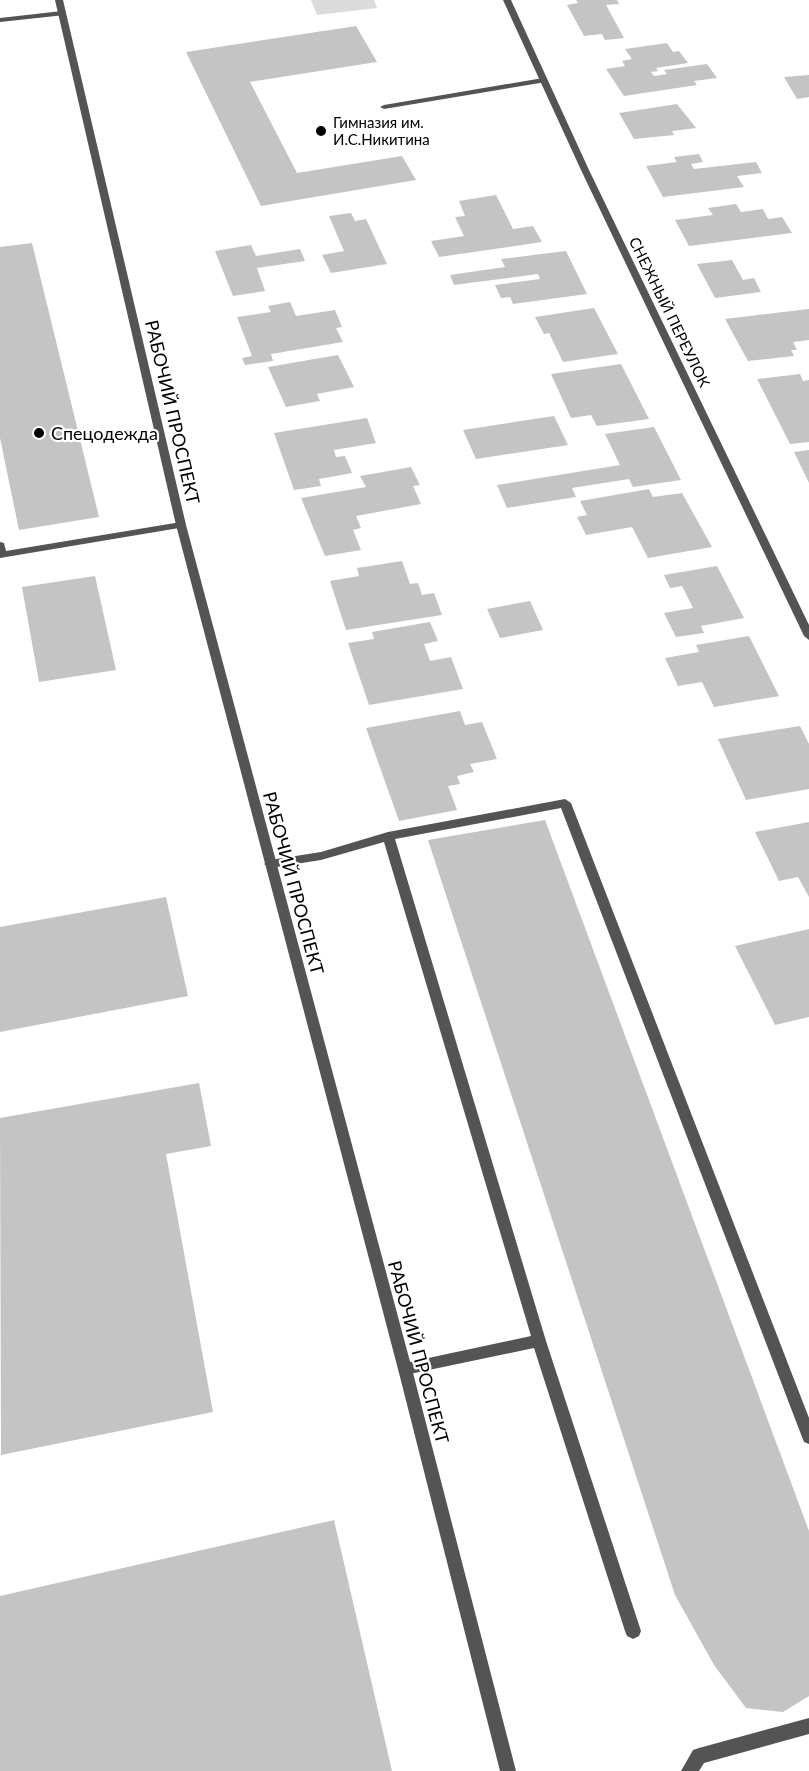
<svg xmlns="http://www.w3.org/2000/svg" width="809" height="1771" viewBox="0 0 809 1771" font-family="Lato,sans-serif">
<rect width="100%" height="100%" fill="#fff"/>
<path fill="#dbdbdb" d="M 311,0 L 374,0 L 377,8 L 317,15 Z"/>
<path fill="#c4c4c4" d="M 576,0 L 617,0 L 619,4 L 606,5 L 624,38 L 605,40 L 602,34 L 584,36 L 567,5 L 578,3 Z
M 356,26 L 377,62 L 250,82 L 297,173 L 402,156 L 416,180 L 261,206 L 186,52 Z
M 667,43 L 673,52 L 679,51 L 688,63 L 656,68 L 658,71 L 651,72 L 654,76 L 667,74 L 664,70 L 707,64 L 717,78 L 694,81 L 697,85 L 624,96 L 606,69 L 625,66 L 622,61 L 632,59 L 625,49 Z
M 809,75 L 809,97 L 797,99 L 784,77 Z
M 677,104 L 696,128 L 672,131 L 674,135 L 634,139 L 619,113 Z
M 699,154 L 703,162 L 691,164 L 694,169 L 756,162 L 762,173 L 737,176 L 744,187 L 663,197 L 646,166 L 677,162 L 674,157 Z
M 496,195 L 513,229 L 533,226 L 542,242 L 439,257 L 431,241 L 464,236 L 455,217 L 465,216 L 459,201 Z
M 736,204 L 741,212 L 763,209 L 768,219 L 782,217 L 792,233 L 689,246 L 675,220 L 713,215 L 708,208 Z
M 351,213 L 355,221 L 366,219 L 387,264 L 331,273 L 322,255 L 344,251 L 329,216 Z
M 32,243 L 99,517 L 19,530 L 0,438 L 0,247 Z
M 251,245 L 256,256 L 300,249 L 305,261 L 257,268 L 265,291 L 233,296 L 215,251 Z
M 566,251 L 587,294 L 513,304 L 510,297 L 501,298 L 495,285 L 540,279 L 538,274 L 454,285 L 450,275 L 505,267 L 501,259 Z
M 732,260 L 743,280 L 754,278 L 761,292 L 715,298 L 697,264 Z
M 290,302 L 296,316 L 335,310 L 342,327 L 336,328 L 343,342 L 271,354 L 273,361 L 245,365 L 242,358 L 252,356 L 237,317 L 271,312 L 268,306 Z
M 594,308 L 618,354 L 563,362 L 549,333 L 544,334 L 535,317 Z
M 809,309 L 809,340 L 793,342 L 797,350 L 791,350 L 794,356 L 748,361 L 725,319 Z
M 338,355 L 354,387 L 317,394 L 320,401 L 286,407 L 268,367 Z
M 621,364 L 649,419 L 597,426 L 591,415 L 571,418 L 551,374 Z
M 800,374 L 803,381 L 809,380 L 809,442 L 790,444 L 757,379 Z
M 554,416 L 568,445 L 476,459 L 463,430 Z
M 367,418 L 376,443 L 334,450 L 336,457 L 345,456 L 352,473 L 319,479 L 321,486 L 294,490 L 274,433 Z
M 654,427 L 681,480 L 633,487 L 629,479 L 572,488 L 576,497 L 507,508 L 497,485 L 620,465 L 605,434 Z
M 809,450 L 809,483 L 794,452 Z
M 411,467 L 420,485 L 413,486 L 421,504 L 356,516 L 361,528 L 353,530 L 361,550 L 325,556 L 301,498 L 366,487 L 360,476 Z
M 649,489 L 653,497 L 682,493 L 712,547 L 648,558 L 632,527 L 586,535 L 577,517 L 587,515 L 580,501 Z
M 402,561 L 410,584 L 418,583 L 422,595 L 434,593 L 442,615 L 346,630 L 330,581 L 359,576 L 357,568 Z
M 717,566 L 744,618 L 701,626 L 704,633 L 676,637 L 664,613 L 693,608 L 682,586 L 670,588 L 664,575 Z
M 95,576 L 116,670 L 39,682 L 22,587 Z
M 530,601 L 543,630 L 500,638 L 487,609 Z
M 430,622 L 438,641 L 424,644 L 430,661 L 451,657 L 463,689 L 369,705 L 348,643 L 374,639 L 372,632 Z
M 749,636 L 779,696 L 714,707 L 702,682 L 678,686 L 665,658 L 699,652 L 696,645 Z
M 460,711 L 465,725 L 482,722 L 497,759 L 470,764 L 474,772 L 457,776 L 460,784 L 448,786 L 457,810 L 399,821 L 366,728 Z
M 800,726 L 809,744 L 809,789 L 746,800 L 718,739 Z
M 545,820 L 809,1531 L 809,1696 L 783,1712 L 746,1708 L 714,1665 L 675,1595 L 428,840 Z
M 809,822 L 809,897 L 798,877 L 779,881 L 755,832 Z
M 166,897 L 188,996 L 0,1032 L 0,927 Z
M 809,929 L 809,1017 L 775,1025 L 735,946 Z
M 199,1083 L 211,1146 L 166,1154 L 213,1412 L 1,1455 L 0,1118 Z
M 334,1520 L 392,1771 L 0,1771 L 0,1596 Z"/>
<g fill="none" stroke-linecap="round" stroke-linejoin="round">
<path fill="#545454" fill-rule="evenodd" d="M 62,11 L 65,11 L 65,15 L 0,22 L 0,18 Z
M 543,78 L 547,80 L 546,82 L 384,109 L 380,107 L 384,105 Z
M 181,522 L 186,525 L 185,527 L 0,558 L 0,542 L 4,543 L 6,551 Z
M 565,799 L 571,803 L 809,1418 L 809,1444 L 804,1442 L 802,1437 L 561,808 L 395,839 L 546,1341 L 641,1631 L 639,1636 L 633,1639 L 627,1636 L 625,1631 L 534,1348 L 405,1375 L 400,1374 L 398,1369 L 400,1364 L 405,1363 L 531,1336 L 384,842 L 321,860 L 270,868 L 264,864 L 270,860 L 321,852 L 388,832 Z
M 809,1718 L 809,1734 L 704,1763 L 699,1771 L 681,1771 L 693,1750 L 699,1748 Z"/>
<path fill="#545454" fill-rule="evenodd" d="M 503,0 L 511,0 L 589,170 L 809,625 L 809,640 L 804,636 L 581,170 Z"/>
<path fill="#545454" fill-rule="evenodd" d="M 55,0 L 63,0 L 186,525 L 412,1369 L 516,1771 L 500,1771 L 398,1369 L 176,525 Z"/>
</g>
<g fill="#000" stroke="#fff" stroke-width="2">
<circle cx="321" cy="131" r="6"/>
<circle cx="39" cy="433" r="6"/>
</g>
<g text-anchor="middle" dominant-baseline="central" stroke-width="4.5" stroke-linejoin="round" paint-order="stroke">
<g font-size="15" fill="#000" stroke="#fff" text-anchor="start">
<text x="333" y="122">Гимназия им.<tspan x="333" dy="17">И.С.Никитина</tspan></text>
</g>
<g font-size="15" fill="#000" stroke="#fff">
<text transform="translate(670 312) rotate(64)">СНЕЖНЫЙ ПЕРЕУЛОК</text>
</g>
<g font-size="18" fill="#000" stroke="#fff">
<text transform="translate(173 412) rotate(77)">РАБОЧИЙ ПРОСПЕКТ</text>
<text transform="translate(294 883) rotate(75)">РАБОЧИЙ ПРОСПЕКТ</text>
<text transform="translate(419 1352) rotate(75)">РАБОЧИЙ ПРОСПЕКТ</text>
</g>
<g font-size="18" fill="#000" stroke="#fff" text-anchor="start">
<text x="51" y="433">Спецодежда</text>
</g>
</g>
</svg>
